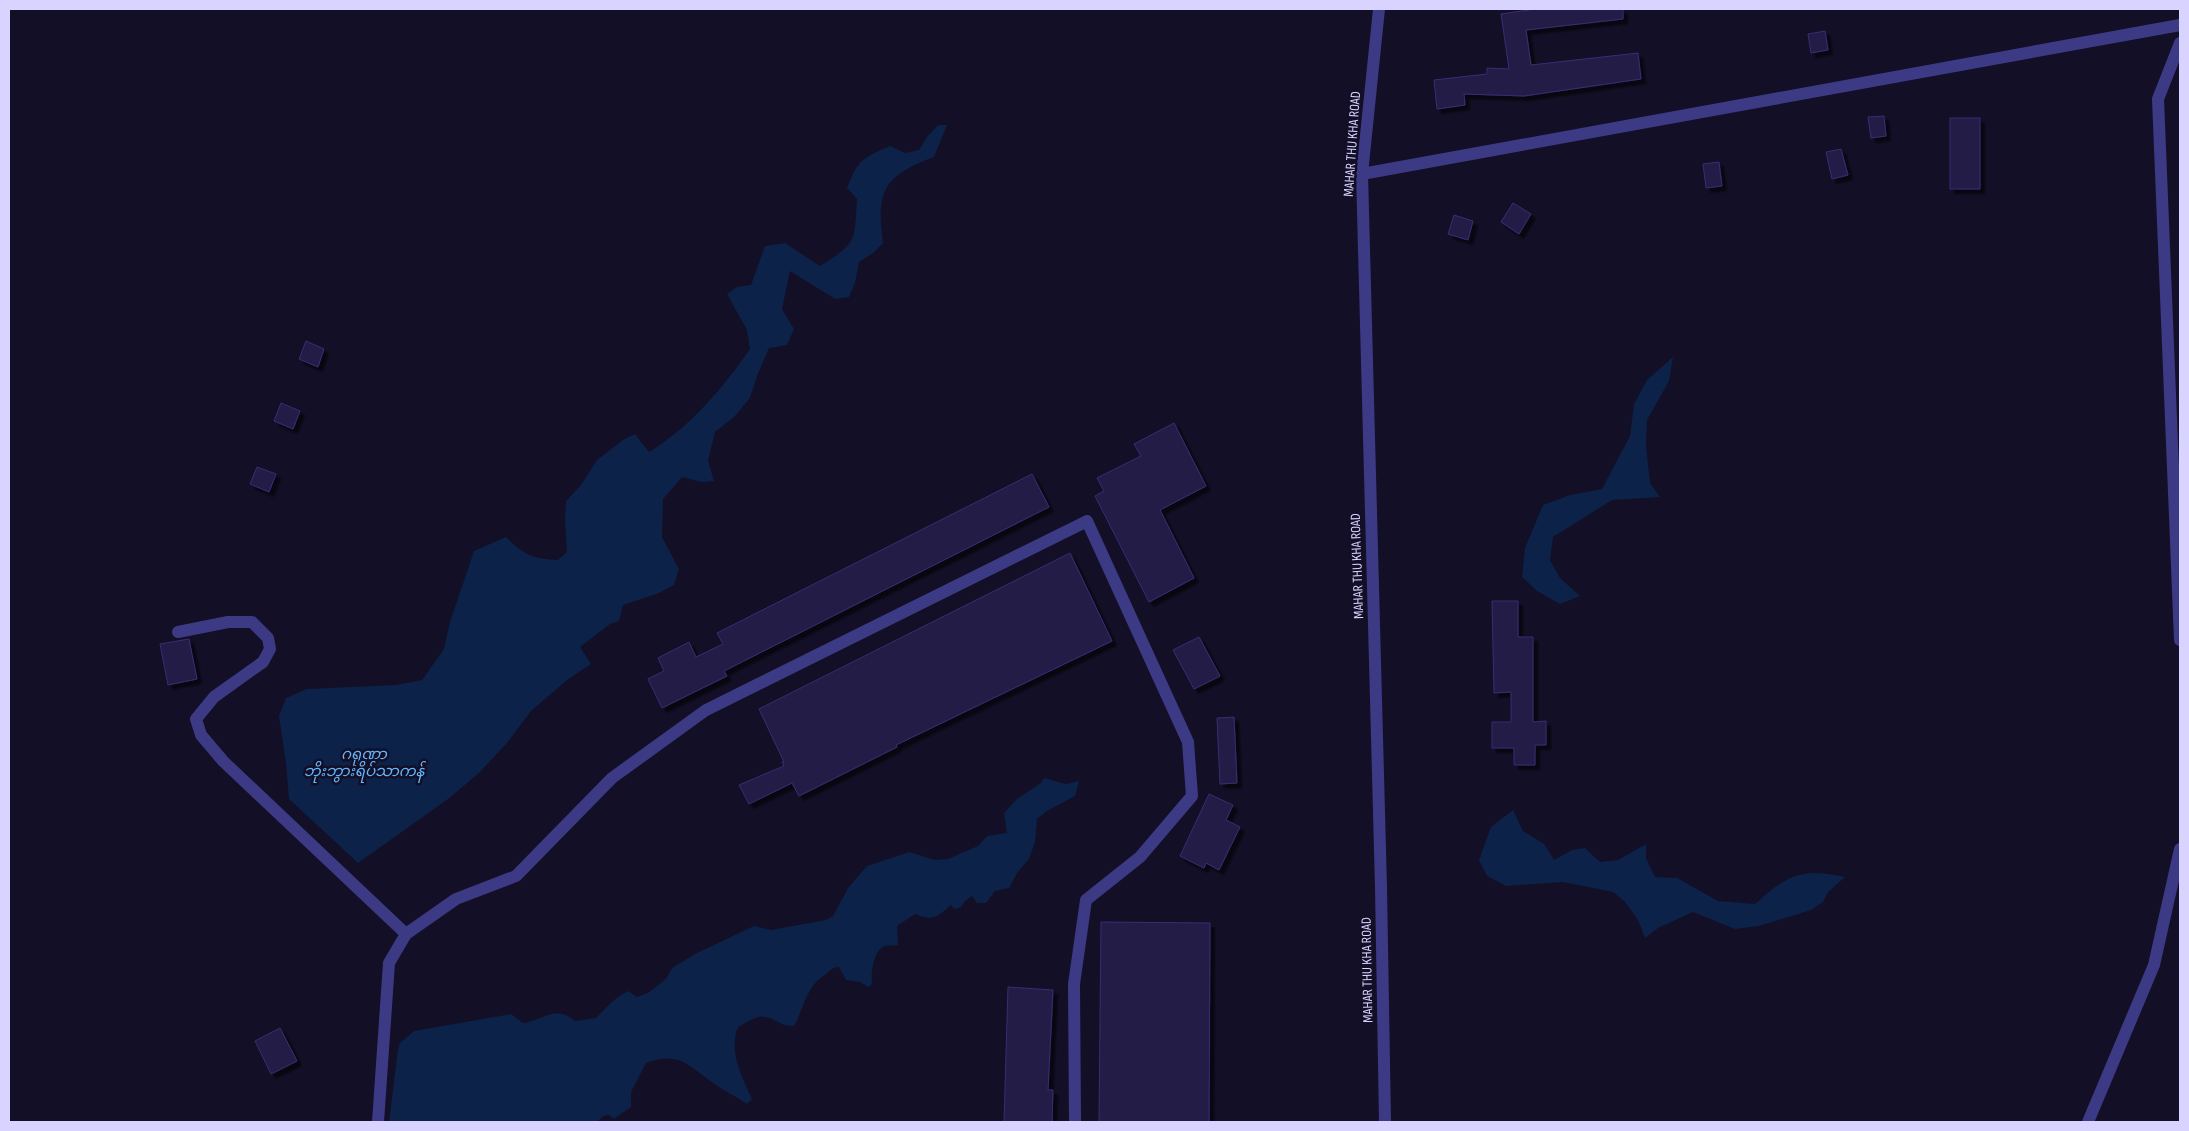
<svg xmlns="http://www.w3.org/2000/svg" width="2189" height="1131" viewBox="0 0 2189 1131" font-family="'Sofia Sans Condensed','Noto Sans Myanmar',sans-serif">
<defs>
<filter id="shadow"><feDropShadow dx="4.5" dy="4.5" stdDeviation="1" flood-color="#0009"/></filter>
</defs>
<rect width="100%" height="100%" fill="#130f26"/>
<path fill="#0c2248" d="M 938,125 L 947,125 L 934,157 C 883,176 876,191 883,243 L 873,253 L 859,262 L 855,283 L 849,297 L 835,299 L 790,271 L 782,309 L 794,329 L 787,345 L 769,348 L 757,376 L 750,398 L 734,417 L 715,432 L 708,461 L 714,481 L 702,482 L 682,477 L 663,499 L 662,537 L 679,569 L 674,585 L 659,593 L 623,605 L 619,621 L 610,624 L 580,647 L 591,664 L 567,680 L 531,711 L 507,743 L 479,773 L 448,799 L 358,863 L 289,799 L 286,763 L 279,716 L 286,698 L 307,689 L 396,685 L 422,680 L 444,649 L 450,622 L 474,551 L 506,537 C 523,554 533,559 558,560 L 567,552 L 565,519 L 566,501 L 581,485 L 597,460 L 623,440 L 635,434 L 649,452 C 690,427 723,388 750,349 L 747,330 L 727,294 L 737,287 L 751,285 L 765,246 L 785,243 L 820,266 C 858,242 854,242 857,199 L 847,188 C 858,160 862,158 890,146 L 905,153 L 919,150 L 927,137 Z
M 1673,357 L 1669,381 L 1647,420 L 1646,445 L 1650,483 L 1660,497 L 1612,500 L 1553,537 L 1550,560 L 1560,578 L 1580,596 L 1560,604 L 1537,591 L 1522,577 L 1525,548 L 1543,505 L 1570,495 L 1602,489 L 1630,436 L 1634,404 L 1647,380 Z
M 1044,778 L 1066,784 L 1079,781 L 1075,796 L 1047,811 L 1037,819 L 1035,842 L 1029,859 L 1017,873 L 1009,888 L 995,891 L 986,903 L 977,903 L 972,896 L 965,901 L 961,907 L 955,909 L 951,905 C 936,918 933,921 915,914 L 897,926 L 898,945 C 894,946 889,945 885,946 C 873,950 871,974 872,984 L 868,987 L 860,982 L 846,980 L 839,967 C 832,967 830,971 825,975 C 806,986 804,1009 794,1026 C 781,1028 771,1014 758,1017 C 751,1019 744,1024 738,1027 C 728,1051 742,1077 752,1099 L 747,1104 C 737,1097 726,1092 716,1085 C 690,1067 680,1050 646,1063 L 631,1092 L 631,1107 L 614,1119 L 609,1115 L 603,1116 L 597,1122 L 389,1122 L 398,1049 L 400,1043 L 414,1031 L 511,1014 L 523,1023 C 545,1020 554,1004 575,1021 L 596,1018 C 607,1007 614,998 628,991 L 637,997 L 648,993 L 666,979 L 672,968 L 697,953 L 754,926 L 771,930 L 826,920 L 833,916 L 848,888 L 867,866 L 909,852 L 935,860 L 948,859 L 978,846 L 987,836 L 1007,833 L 1004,813 L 1017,799 L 1041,783 Z
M 1513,810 L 1523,831 L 1544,844 L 1554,860 L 1572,850 L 1585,848 L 1600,862 L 1618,860 L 1646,844 L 1646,858 L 1655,877 L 1677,878 L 1718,901 L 1755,904 C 1787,875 1801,867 1845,877 L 1828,892 L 1823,902 L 1811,910 L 1759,926 L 1735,929 L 1693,912 L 1658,928 L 1645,938 L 1638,920 L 1625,902 L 1613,892 L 1563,882 L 1506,886 L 1487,876 L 1479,860 L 1491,827 Z"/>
<path fill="#241b47" stroke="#3b2d73" filter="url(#shadow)" d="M 1536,9 L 1623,9 L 1623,19 L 1526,30 L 1531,65 L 1638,53 L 1641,79 L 1524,96 L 1464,94 L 1465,105 L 1437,109 L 1434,80 L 1487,74 L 1487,68 L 1509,69 L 1501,14 Z
M 1825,31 L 1828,50 L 1811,53 L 1808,34 Z
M 1884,116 L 1886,136 L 1871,138 L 1868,117 Z
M 1950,118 L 1980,118 L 1980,189 L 1950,189 Z
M 1841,149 L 1848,175 L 1832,179 L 1826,152 Z
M 1719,162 L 1722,186 L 1706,188 L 1703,164 Z
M 1513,203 L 1531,214 L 1519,234 L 1501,222 Z
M 1454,215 L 1473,221 L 1468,240 L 1448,234 Z
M 306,341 L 324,349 L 318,367 L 299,359 Z
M 281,403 L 300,411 L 293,429 L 274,421 Z
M 1174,423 L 1206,486 L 1160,510 L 1194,578 L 1149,602 L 1095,496 L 1104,491 L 1097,478 L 1141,456 L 1134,444 Z
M 257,467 L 276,474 L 269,492 L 250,484 Z
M 1032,474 L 1049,507 L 724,671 L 727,676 L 662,708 L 648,679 L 664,671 L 658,658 L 689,642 L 696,657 L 723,644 L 717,633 Z
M 1070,553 L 1112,641 L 896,745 L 897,747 L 799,796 L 792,783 L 749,804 L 739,785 L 784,766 L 782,762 L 784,762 L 759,709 Z
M 1492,601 L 1518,601 L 1518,637 L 1533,637 L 1533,722 L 1546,721 L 1546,745 L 1535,745 L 1535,765 L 1514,765 L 1514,748 L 1492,748 L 1492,722 L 1511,722 L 1511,692 L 1494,693 Z
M 1199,637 L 1220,676 L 1194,689 L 1173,650 Z
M 189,639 L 197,679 L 168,685 L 160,644 Z
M 1234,717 L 1237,783 L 1220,784 L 1217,718 Z
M 1209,794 L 1233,805 L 1226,820 L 1240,827 L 1219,870 L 1206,863 L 1204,868 L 1180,856 Z
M 1101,922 L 1210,923 L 1209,1122 L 1099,1122 Z
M 1008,987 L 1053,990 L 1048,1090 L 1053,1090 L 1052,1122 L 1004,1122 Z
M 280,1028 L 297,1061 L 271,1074 L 255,1041 Z"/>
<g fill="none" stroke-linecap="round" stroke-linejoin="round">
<path stroke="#3d3a85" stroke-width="12" d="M 1379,9 L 1362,174 L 1381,887 L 1385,1122
M 2180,43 L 2158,99 L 2180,640
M 1362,174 L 2180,25
M 178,632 L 228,622 L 252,622 L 268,638 L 270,649 L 263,662 L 214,697 L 196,719 L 201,735 L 223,761 L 406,934
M 378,1122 L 389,963 L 406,934 L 456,899 L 516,876 L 612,778 L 706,710 L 1087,521 L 1188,742 L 1192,796 L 1140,857 L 1086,900 L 1074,984 L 1075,1122
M 2088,1122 L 2154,965 L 2180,849"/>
</g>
<g text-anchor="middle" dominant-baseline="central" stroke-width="5" stroke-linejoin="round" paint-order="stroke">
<g font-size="14" fill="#d9d4ff" stroke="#130f26">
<text transform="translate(1352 144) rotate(-86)">MAHAR THU KHA ROAD</text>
<text transform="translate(1357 566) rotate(-92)">MAHAR THU KHA ROAD</text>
<text transform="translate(1367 970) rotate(-91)">MAHAR THU KHA ROAD</text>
</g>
<g font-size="15" font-style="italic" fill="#62b6ff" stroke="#130f26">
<text x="364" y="754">ဂရုဏာ<tspan x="364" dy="17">ဘိုးဘွားရိပ်သာကန်</tspan></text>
</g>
</g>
<rect width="2189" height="1131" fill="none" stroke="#d9d4ff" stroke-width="20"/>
</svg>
